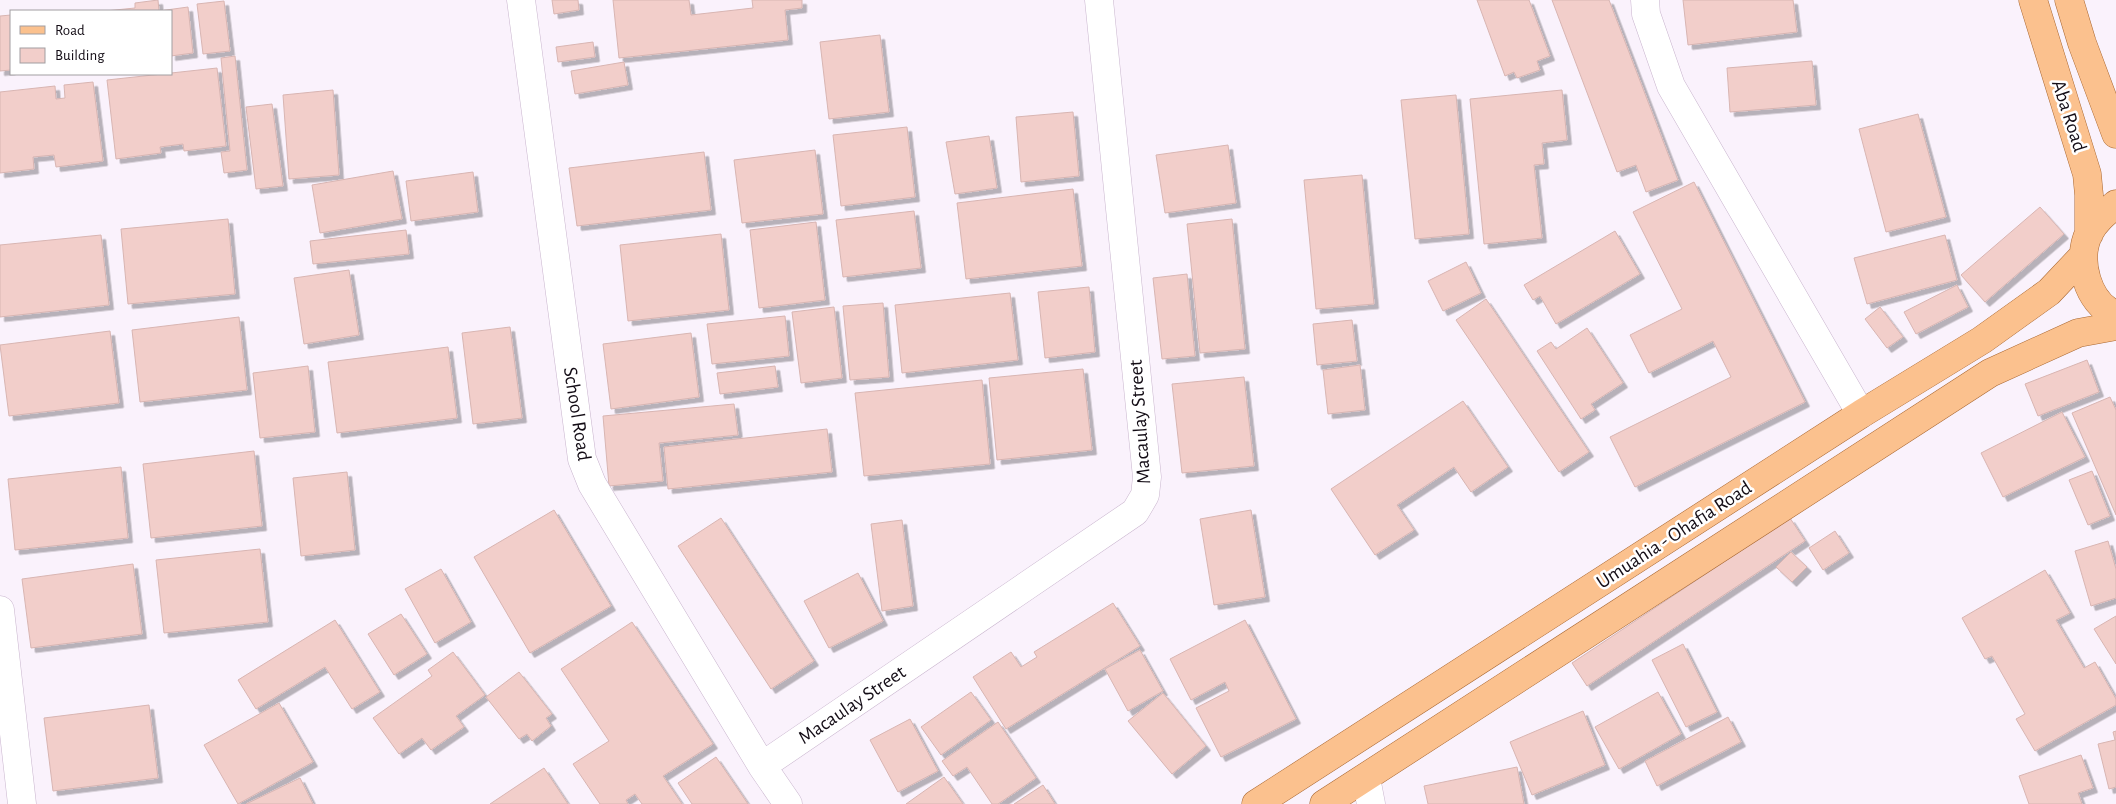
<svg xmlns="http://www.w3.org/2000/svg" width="2116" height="804" viewBox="0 0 2116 804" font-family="'Alegreya Sans',sans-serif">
<defs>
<filter id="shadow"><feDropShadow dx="4.5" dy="4.5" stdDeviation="0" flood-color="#0004"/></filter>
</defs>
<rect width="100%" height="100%" fill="#faf2fc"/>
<path fill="#f2ceca" stroke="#d8b5b2" filter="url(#shadow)" d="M 158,0 L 159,11 L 188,7 L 193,53 L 171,56 L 171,11 L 105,11 L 135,8 L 135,3 Z
M 552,0 L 578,0 L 579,10 L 554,14 Z
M 613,0 L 689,0 L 691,15 L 753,8 L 752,0 L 802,0 L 802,8 L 785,10 L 788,40 L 619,58 Z
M 1477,0 L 1529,0 L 1550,56 L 1537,61 L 1540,70 L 1517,78 L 1514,72 L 1505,76 Z
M 1552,0 L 1609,0 L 1678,180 L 1646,192 L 1636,165 L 1617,172 Z
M 1683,0 L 1793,0 L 1797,32 L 1688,45 Z
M 224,1 L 230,51 L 203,54 L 197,4 Z
M 11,15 L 11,70 L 0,71 L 0,16 Z
M 880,35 L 889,112 L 829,119 L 820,42 Z
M 593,42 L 595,57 L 558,62 L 556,47 Z
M 235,56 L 247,170 L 224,173 L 221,152 L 230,151 L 221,58 Z
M 1812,61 L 1816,105 L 1730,112 L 1727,68 Z
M 624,62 L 628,85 L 575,94 L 571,71 Z
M 217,68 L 226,146 L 184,151 L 183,144 L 160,147 L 161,153 L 116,159 L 107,80 Z
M 93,82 L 103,161 L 56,167 L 54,155 L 33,157 L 34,169 L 0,173 L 0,92 L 55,86 L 56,99 L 65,98 L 64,85 Z
M 333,90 L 339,175 L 289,179 L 283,95 Z
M 1562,90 L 1567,140 L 1542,143 L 1544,164 L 1534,165 L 1542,238 L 1484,244 L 1470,99 Z
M 1456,95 L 1469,234 L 1415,239 L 1401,100 Z
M 272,104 L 283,186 L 256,189 L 246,107 Z
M 1073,112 L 1079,176 L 1021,182 L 1016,117 Z
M 1918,114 L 1946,217 L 1886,232 L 1859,129 Z
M 907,127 L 915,197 L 841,206 L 833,135 Z
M 989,136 L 997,188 L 955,194 L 946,142 Z
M 1228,145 L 1236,203 L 1165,213 L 1156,155 Z
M 815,150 L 823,214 L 742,223 L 734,160 Z
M 704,152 L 711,210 L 577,226 L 569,168 Z
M 393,171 L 402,219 L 320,233 L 312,185 Z
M 473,172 L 478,212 L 411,221 L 406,181 Z
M 1362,175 L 1374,304 L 1316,309 L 1304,180 Z
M 1694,182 L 1805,402 L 1635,487 L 1610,437 L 1731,377 L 1713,341 L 1649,373 L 1630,335 L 1682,309 L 1633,212 Z
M 1073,189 L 1082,266 L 966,279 L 957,203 Z
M 2040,207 L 2064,234 L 1985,302 L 1961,275 Z
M 914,211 L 921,268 L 843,277 L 836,220 Z
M 228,219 L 235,294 L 128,304 L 121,229 Z
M 1232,219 L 1245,349 L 1200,353 L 1187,224 Z
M 816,222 L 825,300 L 759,308 L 750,230 Z
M 406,230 L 409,254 L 313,264 L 310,241 Z
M 1615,231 L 1640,274 L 1556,324 L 1540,296 L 1533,300 L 1524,285 Z
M 721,234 L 729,310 L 628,321 L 620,245 Z
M 101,235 L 109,305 L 0,317 L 0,245 Z
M 1945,235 L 1957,280 L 1867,304 L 1854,258 Z
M 1466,262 L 1481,293 L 1443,311 L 1428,281 Z
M 349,270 L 359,335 L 304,344 L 294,278 Z
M 1187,274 L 1195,356 L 1162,359 L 1153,278 Z
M 1957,285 L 1968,307 L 1916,334 L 1904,312 Z
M 1089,287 L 1095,352 L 1045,358 L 1038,292 Z
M 1010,293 L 1018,360 L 902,373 L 895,305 Z
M 1486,299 L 1589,452 L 1559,472 L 1456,320 Z
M 883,303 L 889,377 L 850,380 L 843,306 Z
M 834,307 L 842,378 L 801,383 L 792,312 Z
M 1880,307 L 1903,337 L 1887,348 L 1865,319 Z
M 785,316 L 789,356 L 712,364 L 707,324 Z
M 239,317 L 247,390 L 140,402 L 132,330 Z
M 1352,320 L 1357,361 L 1317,365 L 1313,324 Z
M 510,327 L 522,418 L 473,424 L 462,333 Z
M 1587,328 L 1623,383 L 1591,404 L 1595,410 L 1581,419 L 1537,351 L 1551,342 L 1556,349 Z
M 110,331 L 119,403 L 9,416 L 0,345 Z
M 691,333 L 699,397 L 611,409 L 603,344 Z
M 448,347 L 457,418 L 337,433 L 328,362 Z
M 2087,360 L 2099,392 L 2038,416 L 2025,384 Z
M 1360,365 L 1365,410 L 1328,414 L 1323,370 Z
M 308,366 L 315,432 L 260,438 L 253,373 Z
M 775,366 L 778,387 L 720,394 L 717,373 Z
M 1083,369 L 1092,450 L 997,460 L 989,378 Z
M 1244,377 L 1254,466 L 1182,473 L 1172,384 Z
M 982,380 L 990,464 L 864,476 L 855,393 Z
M 2110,397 L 2116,410 L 2116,515 L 2072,413 Z
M 1463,401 L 1508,467 L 1471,492 L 1454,467 L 1397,505 L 1414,530 L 1375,555 L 1331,489 Z
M 734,404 L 738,435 L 659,443 L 663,481 L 609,486 L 603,416 Z
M 2062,412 L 2085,457 L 2003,497 L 1981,453 Z
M 827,429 L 832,472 L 668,489 L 664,447 Z
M 254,451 L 262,526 L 151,538 L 143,464 Z
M 121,467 L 128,538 L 15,550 L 8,479 Z
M 2092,471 L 2110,516 L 2088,525 L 2069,480 Z
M 347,472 L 355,550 L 301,556 L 293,478 Z
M 554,510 L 611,606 L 530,653 L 474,557 Z
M 1251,510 L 1265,597 L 1214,605 L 1200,519 Z
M 721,518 L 814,661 L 771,689 L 678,546 Z
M 1790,518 L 1805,541 L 1587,686 L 1572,663 Z
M 902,520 L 913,606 L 882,611 L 871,524 Z
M 1835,531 L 1849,553 L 1823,570 L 1809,548 Z
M 2108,541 L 2116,569 L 2116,598 L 2091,606 L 2075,551 Z
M 260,549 L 268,622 L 164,633 L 156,560 Z
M 1791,552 L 1807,567 L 1792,582 L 1776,567 Z
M 133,564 L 142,634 L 31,648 L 22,579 Z
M 441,569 L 471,622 L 435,643 L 405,589 Z
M 2045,570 L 2070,613 L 2056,620 L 2084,668 L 2095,662 L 2116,699 L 2116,705 L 2035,751 L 2016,719 L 2025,714 L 1992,656 L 1985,659 L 1962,618 Z
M 858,573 L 883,621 L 829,648 L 804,601 Z
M 1113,603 L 1140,646 L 1006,729 L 973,677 L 1011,652 L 1021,667 L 1037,657 L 1034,652 Z
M 401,614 L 427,654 L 394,675 L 368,634 Z
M 2116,616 L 2116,664 L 2094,629 Z
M 335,620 L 380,692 L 352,709 L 325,667 L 256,709 L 238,680 Z
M 1245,620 L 1296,719 L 1221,757 L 1196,708 L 1229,691 L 1225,682 L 1191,700 L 1170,659 Z
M 632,622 L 713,744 L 663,776 L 682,804 L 642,804 L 635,794 L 626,800 L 628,804 L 600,804 L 573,764 L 609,741 L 561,669 Z
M 1683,644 L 1717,712 L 1686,727 L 1652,660 Z
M 1140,650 L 1163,691 L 1128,711 L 1105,669 Z
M 453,652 L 485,695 L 456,716 L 464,727 L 431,750 L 422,738 L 399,754 L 373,718 L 432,676 L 428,670 Z
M 519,672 L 552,714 L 546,718 L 551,726 L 532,741 L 527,734 L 519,739 L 486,697 Z
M 971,692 L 991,720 L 941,755 L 921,727 Z
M 1658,692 L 1681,734 L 1619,769 L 1595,727 Z
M 1163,693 L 1206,746 L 1172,774 L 1128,721 Z
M 279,703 L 313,762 L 238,804 L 204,745 Z
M 149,705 L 158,778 L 53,791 L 44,718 Z
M 1583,711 L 1605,765 L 1532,795 L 1510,742 Z
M 1728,717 L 1741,742 L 1657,786 L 1645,761 Z
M 910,719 L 938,771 L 898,792 L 870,740 Z
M 998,722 L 1036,778 L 998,804 L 992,804 L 967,767 L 953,776 L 942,761 Z
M 2116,731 L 2116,787 L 2109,789 L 2098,744 L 2115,740 L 2113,732 Z
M 2081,755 L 2093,788 L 2078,793 L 2082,804 L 2029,804 L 2019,776 Z
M 716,757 L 748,804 L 692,804 L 678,783 Z
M 1517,767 L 1524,804 L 1428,804 L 1424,786 Z
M 544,768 L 568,804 L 490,804 Z
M 944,777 L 963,804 L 906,804 Z
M 300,778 L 313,804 L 246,804 Z
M 1043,785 L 1055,804 L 1014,804 Z"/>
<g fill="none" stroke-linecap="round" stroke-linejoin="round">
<defs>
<path id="minor" d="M 521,0 L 582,459 L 592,484 L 762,766 L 788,804
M 1645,0 L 1646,14 L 1671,86 L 1861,414
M 0,610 L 22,804
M 762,766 L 1135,512 L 1145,495 L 1147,477 L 1099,0
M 1366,778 L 1371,804"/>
<path id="major" d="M 2033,0 L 2087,174 L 2089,195 L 2089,234
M 2069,0 L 2082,43 L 2116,134
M 2116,204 C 2105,213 2095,221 2089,233 C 2076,260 2087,303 2116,315
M 1256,804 L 1861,414 L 1982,340 L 2049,292 L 2083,256
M 1324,804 L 1990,373 L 2078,333 L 2116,326"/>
</defs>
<use href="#minor" stroke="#c9b5ce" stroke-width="29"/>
<use href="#major" stroke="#a86732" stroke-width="29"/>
<use href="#minor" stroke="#fff" stroke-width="28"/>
<use href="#major" stroke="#fbc18e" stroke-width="28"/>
</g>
<g text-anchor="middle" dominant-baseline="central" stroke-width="5" stroke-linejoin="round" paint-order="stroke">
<g font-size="20" fill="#130c15" stroke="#fff">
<text transform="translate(2069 116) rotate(72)">Aba Road</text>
<text transform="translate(577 414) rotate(81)">School Road</text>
<text transform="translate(1140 422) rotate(-94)">Macaulay Street</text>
<text transform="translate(1674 535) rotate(-33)">Umuahia - Ohafia Road</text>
<text transform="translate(852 705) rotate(-34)">Macaulay Street</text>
</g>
</g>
<rect x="10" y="10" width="162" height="65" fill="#ffffff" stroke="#a19ea1"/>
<rect x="20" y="26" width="25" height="8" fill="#fbc18e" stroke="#a19ea1"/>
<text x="55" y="35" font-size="15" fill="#130c15">Road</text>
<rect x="20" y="48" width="25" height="15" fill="#f2ceca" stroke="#a19ea1"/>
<text x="55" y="60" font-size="15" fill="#130c15">Building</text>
</svg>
